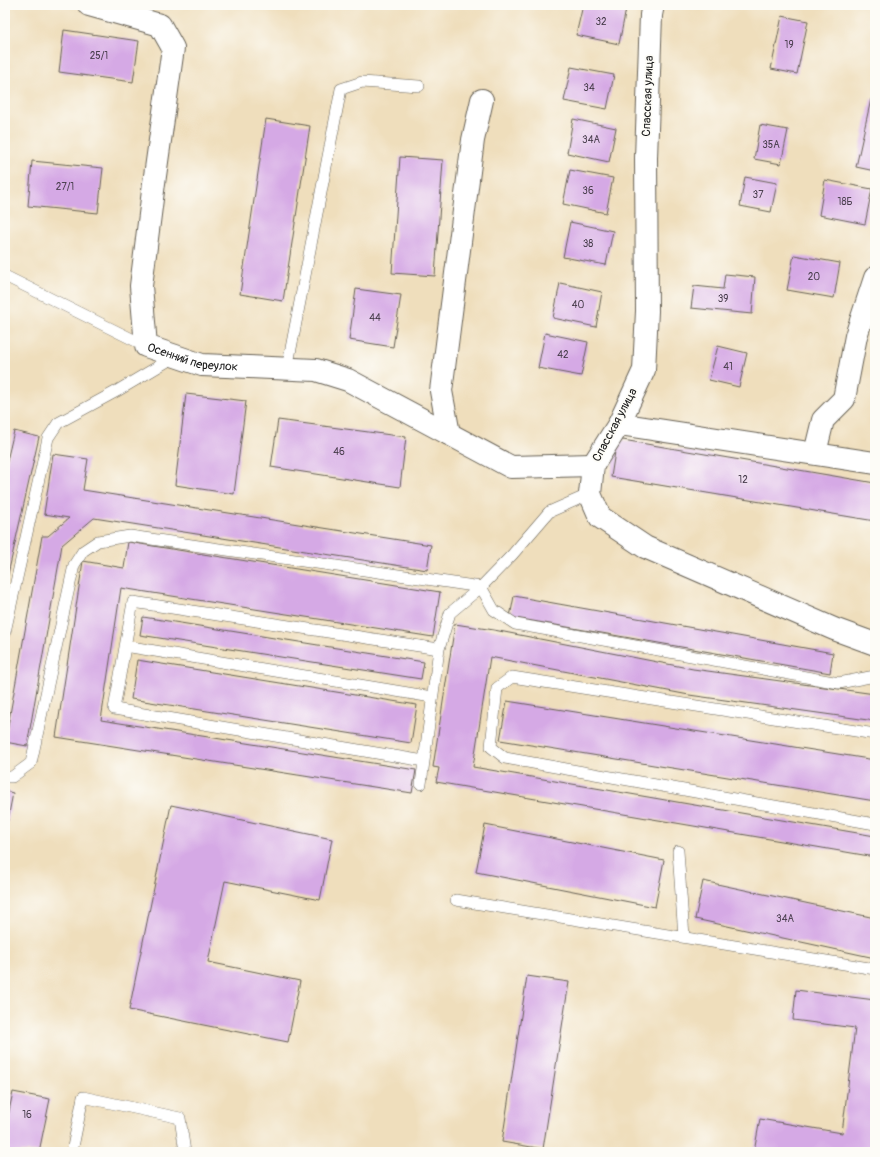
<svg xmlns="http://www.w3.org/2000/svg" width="880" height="1157" viewBox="0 0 880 1157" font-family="Pangolin,sans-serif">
<rect width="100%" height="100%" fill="#fdfcf7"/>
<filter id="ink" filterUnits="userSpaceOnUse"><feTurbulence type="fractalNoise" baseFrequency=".025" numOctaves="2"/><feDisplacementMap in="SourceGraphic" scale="8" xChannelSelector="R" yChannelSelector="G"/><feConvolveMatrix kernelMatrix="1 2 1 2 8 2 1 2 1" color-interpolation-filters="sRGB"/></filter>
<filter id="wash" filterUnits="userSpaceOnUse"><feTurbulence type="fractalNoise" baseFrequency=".012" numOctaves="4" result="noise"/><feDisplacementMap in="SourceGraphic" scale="16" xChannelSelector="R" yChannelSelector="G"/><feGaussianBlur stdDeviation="0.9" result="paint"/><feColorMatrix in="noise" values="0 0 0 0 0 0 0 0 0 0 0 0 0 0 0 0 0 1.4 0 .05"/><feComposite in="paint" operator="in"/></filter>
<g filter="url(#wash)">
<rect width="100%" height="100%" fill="#efdebc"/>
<g id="blocks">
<path fill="#d5a9e5" d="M 583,5 L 604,5 L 626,9 L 619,44 L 576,35 Z
M 782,16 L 808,21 L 797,74 L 771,69 Z
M 64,30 L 139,41 L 133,82 L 59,72 Z
M 571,67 L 614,75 L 607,109 L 564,101 Z
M 871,99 L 875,100 L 875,171 L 856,167 Z
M 266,119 L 310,126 L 283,301 L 240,294 Z
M 573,119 L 616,128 L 609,162 L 567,153 Z
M 760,125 L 788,130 L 781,164 L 754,159 Z
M 400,157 L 443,160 L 435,276 L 392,273 Z
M 32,161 L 103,168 L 98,213 L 28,206 Z
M 570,170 L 613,178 L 606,213 L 563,204 Z
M 745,177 L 777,183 L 771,212 L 740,206 Z
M 825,180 L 872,189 L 865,224 L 819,215 Z
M 570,222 L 613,231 L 606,265 L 563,257 Z
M 794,255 L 840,263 L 834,298 L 787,290 Z
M 725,274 L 755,277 L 752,314 L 691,308 L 694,286 L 723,289 Z
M 560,283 L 602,292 L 596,327 L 553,318 Z
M 356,289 L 401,295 L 393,347 L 349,340 Z
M 545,333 L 588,342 L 581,376 L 538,368 Z
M 718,346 L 747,353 L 739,387 L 709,380 Z
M 186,394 L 246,401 L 234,494 L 175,485 Z
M 278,420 L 406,437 L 400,487 L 271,467 Z
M 14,431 L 39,437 L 6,583 L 5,469 Z
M 617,439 L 875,483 L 875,521 L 611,477 Z
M 53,454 L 88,459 L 83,490 L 431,545 L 427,570 L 94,518 L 62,545 L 27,746 L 5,742 L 42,536 L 48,536 L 69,518 L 44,514 Z
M 128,542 L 440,592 L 433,637 L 121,588 L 101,720 L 416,770 L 412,793 L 56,737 L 83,561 L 124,568 Z
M 514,596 L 833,653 L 830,673 L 510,617 Z
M 143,617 L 424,662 L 421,679 L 140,635 Z
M 455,624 L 494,630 L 693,669 L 875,694 L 875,721 L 689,695 L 490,657 L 473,767 L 875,836 L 875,857 L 436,782 L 439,768 L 433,767 Z
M 137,660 L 417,705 L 411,743 L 131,699 Z
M 507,701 L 875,760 L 875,801 L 500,740 Z
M 5,791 L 13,793 L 6,829 L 5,829 Z
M 171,805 L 332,839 L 320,900 L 225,881 L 208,962 L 300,981 L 288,1042 L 129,1010 Z
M 485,825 L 664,860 L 655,907 L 476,872 Z
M 703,881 L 875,918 L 875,958 L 695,919 Z
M 527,976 L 569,982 L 543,1149 L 502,1142 Z
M 796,990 L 875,1000 L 875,1152 L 754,1152 L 760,1119 L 842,1133 L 855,1028 L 793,1020 Z
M 13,1092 L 50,1099 L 39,1152 L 5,1152 L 5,1130 Z"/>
</g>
</g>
<g filter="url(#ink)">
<use href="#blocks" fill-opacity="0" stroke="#666054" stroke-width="1"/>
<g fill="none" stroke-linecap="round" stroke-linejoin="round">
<defs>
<path id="service" d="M 5,276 L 146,346
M 287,369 L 341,89 L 362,82 L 419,86
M 5,632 L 48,438 L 58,423 L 117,391 L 176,356
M 125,646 L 432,697
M 875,734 L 512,677 L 497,688 L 491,747 L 505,758 L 875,824
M 424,761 L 114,709 L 133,602 L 439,649
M 5,777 L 12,777 L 31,763 L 74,565 L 83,551 L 98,541 L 130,536 L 481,587 L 494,610 L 515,624 L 839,683 L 875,676
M 421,784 L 439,649 L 450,613 L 481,587 L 512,555 L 549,512 L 590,494
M 678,851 L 684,937
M 456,900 L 875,969
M 72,1152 L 83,1097 L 180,1118 L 185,1152"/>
<g id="minor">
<path id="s1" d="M 89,5 L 160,25 L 173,48 L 154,183 L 141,286 L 146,346 L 202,365 L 316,370 L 348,380 L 511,467 L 593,465"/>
<path d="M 619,424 L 875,463"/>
<path d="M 449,434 L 441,391 L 473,140 L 482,100"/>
<path d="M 815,453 L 823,420 L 844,399 L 856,336 L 875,278"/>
</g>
<path id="tertiary" d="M 653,5 L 651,15 L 646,158 L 647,311 L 644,370 L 619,424 L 593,465 L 590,494 L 600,517 L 645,547 L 834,629 L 875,644"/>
</defs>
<use href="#service" stroke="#666054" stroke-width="12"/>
<use href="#minor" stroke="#666054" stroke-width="24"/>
<use href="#tertiary" stroke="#666054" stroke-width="24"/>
<use href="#service" stroke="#fff" stroke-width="11"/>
<use href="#minor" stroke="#fff" stroke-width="22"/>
<use href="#tertiary" stroke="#fff" stroke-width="22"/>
</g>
</g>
<g text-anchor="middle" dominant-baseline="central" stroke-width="3.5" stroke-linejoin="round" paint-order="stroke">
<g font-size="10" fill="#4a3f4e">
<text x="601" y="22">32</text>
<text x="789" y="45">19</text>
<text x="99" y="56">25/1</text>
<text x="589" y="88">34</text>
<text x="591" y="140">34А</text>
<text x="771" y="145">35А</text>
<text x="65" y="187">27/1</text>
<text x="588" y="191">36</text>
<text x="758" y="195">37</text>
<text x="845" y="202">18Б</text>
<text x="588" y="244">38</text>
<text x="814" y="277">20</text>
<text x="723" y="299">39</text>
<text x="578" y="305">40</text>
<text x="375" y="318">44</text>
<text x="563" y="355">42</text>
<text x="728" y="367">41</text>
<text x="339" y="452">46</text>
<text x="743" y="480">12</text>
<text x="785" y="919">34А</text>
<text x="27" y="1115">16</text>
</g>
<g font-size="12" fill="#1c1c1c" stroke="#fdfcf7">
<text transform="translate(648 96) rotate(-88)">Спасская улица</text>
<text stroke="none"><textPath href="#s1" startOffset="449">Осенний переулок</textPath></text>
<text transform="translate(615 425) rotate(-62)">Спасская улица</text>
</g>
</g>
<rect width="880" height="1157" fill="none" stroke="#fdfcf7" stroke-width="20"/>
</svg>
